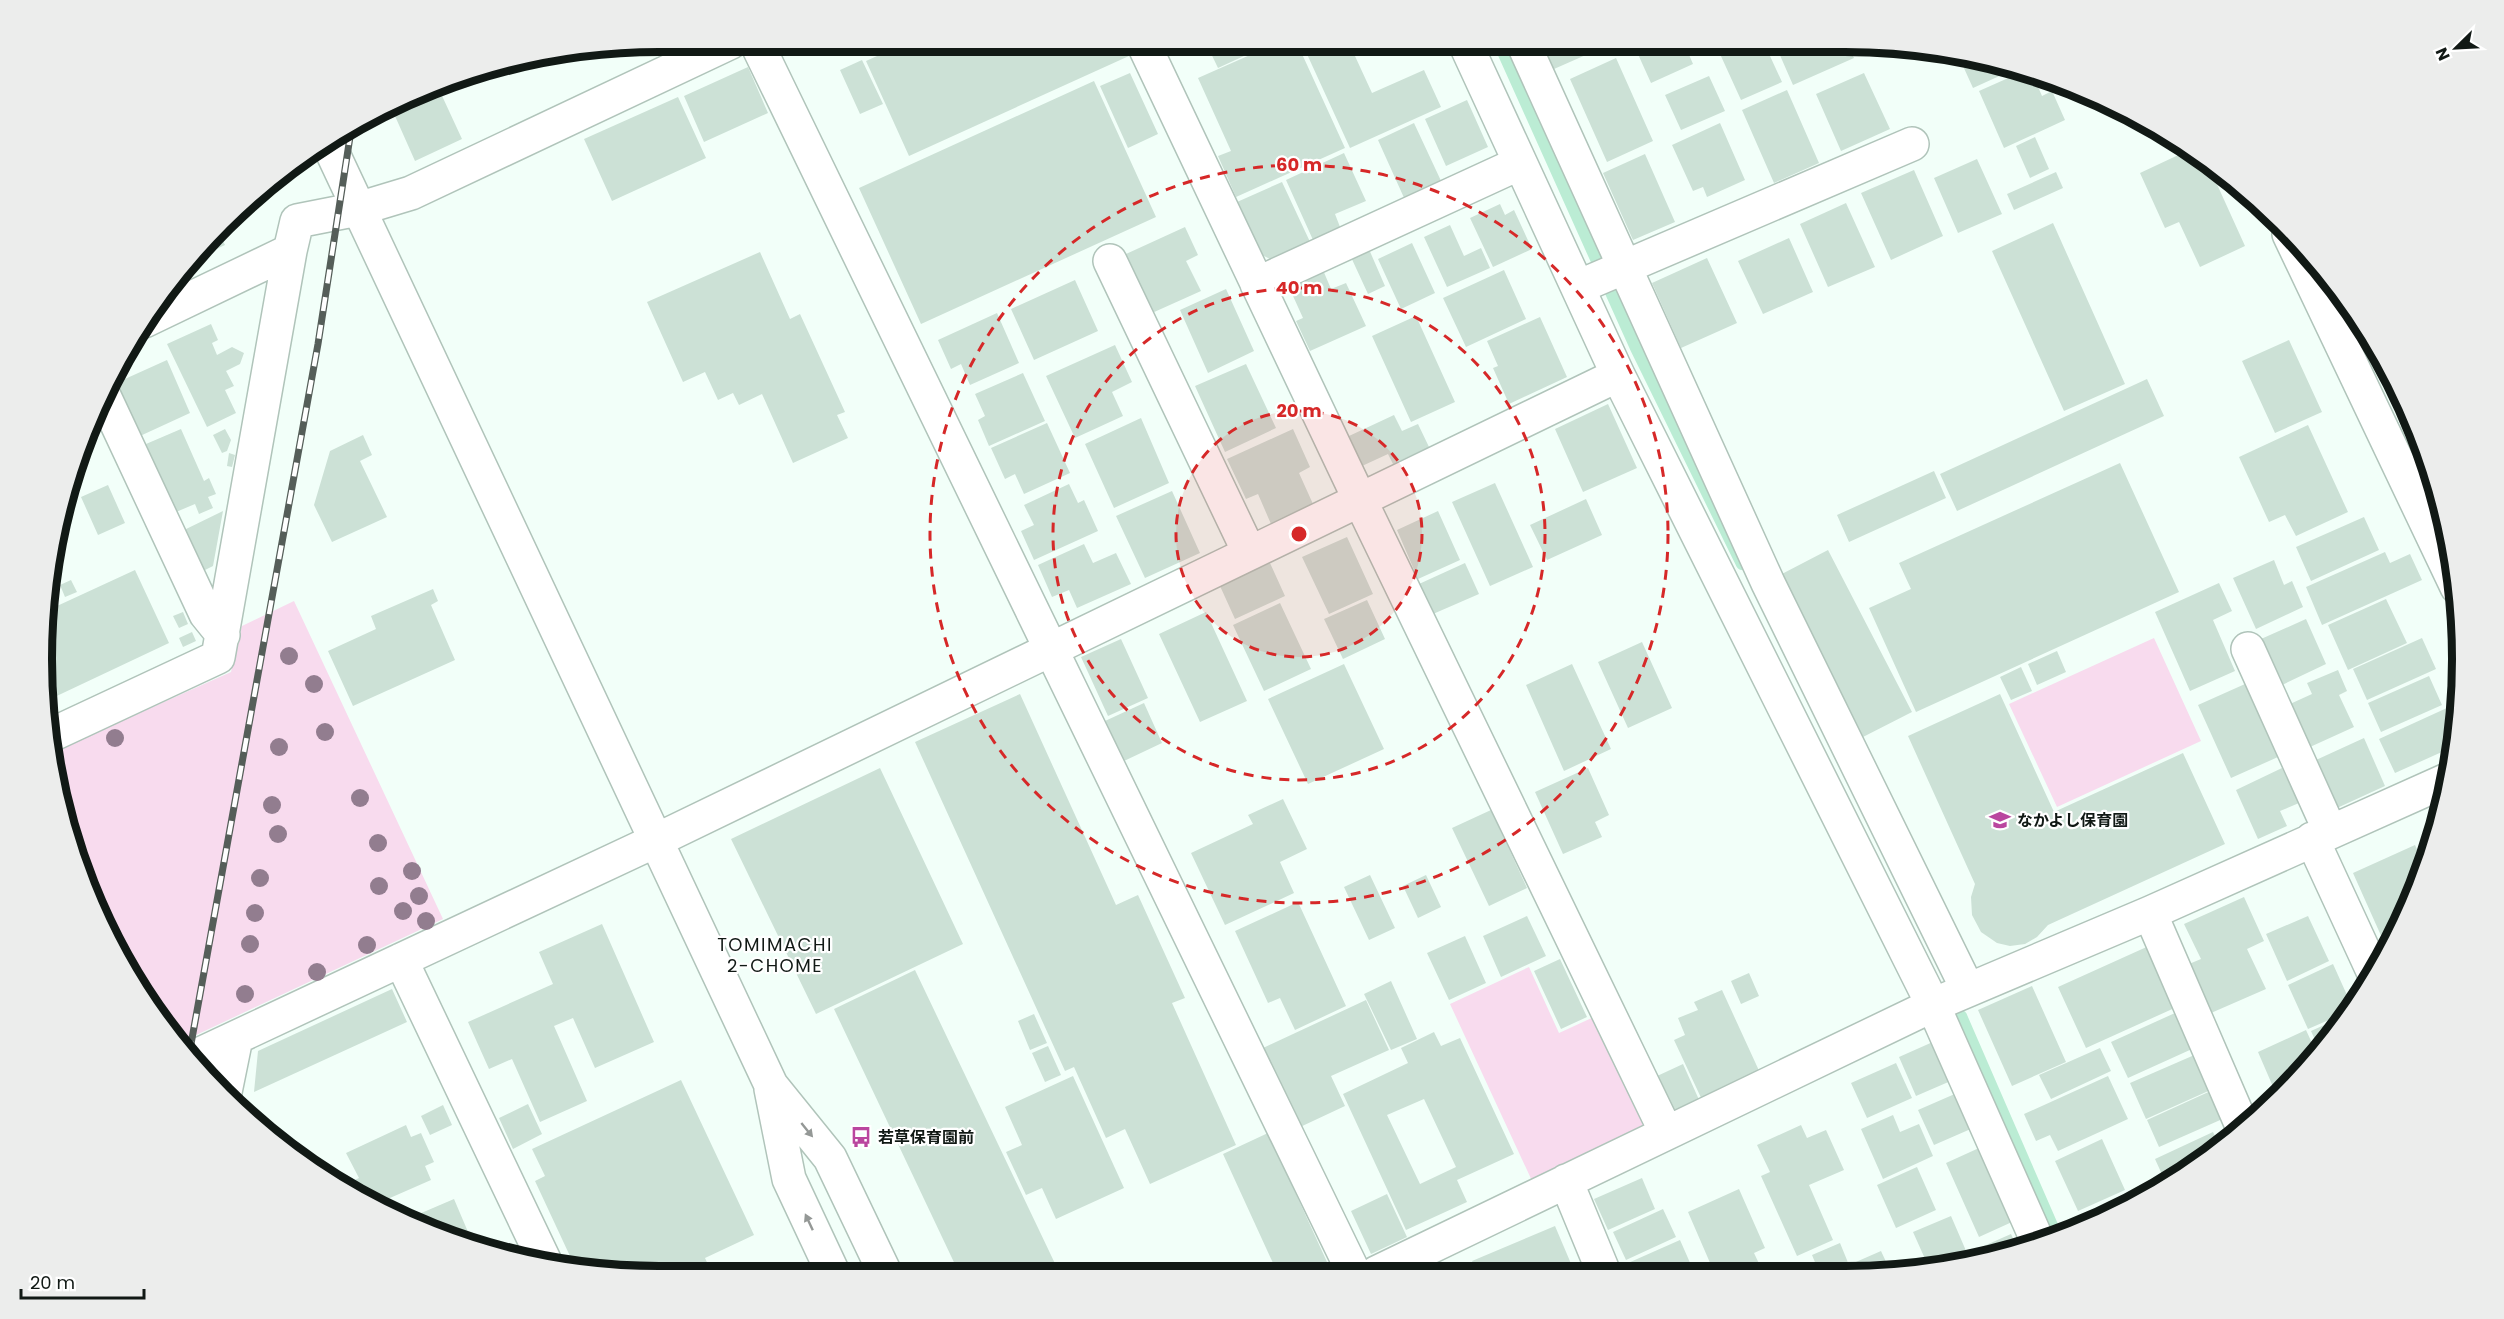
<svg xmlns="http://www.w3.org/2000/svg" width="2504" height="1319" viewBox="0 0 2504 1319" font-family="Poppins,'Noto Sans JP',sans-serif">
<rect width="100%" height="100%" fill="#f2fff9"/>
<path fill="#f8dbee" d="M 294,601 L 443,919 L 179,1043 L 146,1003 L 106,932 L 63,820 L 52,752 L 231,672 L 242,626 Z
M 2154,638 L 2201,741 L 2057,807 L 2009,704 Z
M 1529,967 L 1559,1033 L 1596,1016 L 1649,1130 L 1533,1183 L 1450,1004 Z"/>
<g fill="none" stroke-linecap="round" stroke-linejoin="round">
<path stroke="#bbecd4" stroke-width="12" d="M 1499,43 L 1636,348 L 1742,564
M 1961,1016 L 2057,1237"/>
</g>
<path fill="#cce1d6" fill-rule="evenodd" d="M 908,42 L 1123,42 L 1129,56 L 909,156 L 866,61 Z
M 1206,43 L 1272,43 L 1218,68 Z
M 1277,43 L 1297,43 L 1345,148 L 1236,197 L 1218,156 L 1231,151 L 1198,78 Z
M 1326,43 L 1349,43 L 1372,93 L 1424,70 L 1441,107 L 1350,148 L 1306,52 Z
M 1542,43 L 1613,43 L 1554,69 Z
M 1657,43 L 1684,43 L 1693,64 L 1651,83 L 1637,52 Z
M 1715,43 L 1764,43 L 1782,82 L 1741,100 Z
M 1847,43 L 1854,58 L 1793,85 L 1775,44 Z
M 1873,43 L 1885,43 L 1897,45 L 1878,54 Z
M 1958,55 L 2005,63 L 2017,68 L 1973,88 Z
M 1616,58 L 1653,141 L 1607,162 L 1570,79 Z
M 862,60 L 883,104 L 860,114 L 840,70 Z
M 748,67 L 768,113 L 704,142 L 684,96 Z
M 2024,71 L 2032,73 L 2042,96 L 2052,91 L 2065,120 L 2004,148 L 1979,91 Z
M 1130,73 L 1158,134 L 1128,148 L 1100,86 Z
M 1864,73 L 1890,129 L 1841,151 L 1816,94 Z
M 1709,76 L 1725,111 L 1681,130 L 1665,95 Z
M 1094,81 L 1156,217 L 921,324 L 859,188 Z
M 437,85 L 462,139 L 415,161 L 391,107 Z
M 1787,90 L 1819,163 L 1774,183 L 1742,110 Z
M 2090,95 L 2099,99 L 2109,103 L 2096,108 Z
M 678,97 L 706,158 L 612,201 L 584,139 Z
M 1467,100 L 1488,147 L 1446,166 L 1425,119 Z
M 1414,123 L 1442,183 L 1405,200 L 1378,140 Z
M 1720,123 L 1745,180 L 1707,197 L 1703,187 L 1693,191 L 1672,145 Z
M 2035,137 L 2049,169 L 2030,178 L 2016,146 Z
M 2189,150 L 2206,160 L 2245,246 L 2200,267 L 2179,222 L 2165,228 L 2140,173 Z
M 1344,153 L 1366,201 L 1335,214 L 1340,227 L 1313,240 L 1286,180 Z
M 1645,154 L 1675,222 L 1633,240 L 1603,173 Z
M 1977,159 L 2002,214 L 1958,233 L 1934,178 Z
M 1914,170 L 1943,236 L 1891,260 L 1861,193 Z
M 2056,172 L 2063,188 L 2014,210 L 2007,194 Z
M 1282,182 L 1311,244 L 1274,261 L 1260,254 L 1237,202 Z
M 1846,203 L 1875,267 L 1828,287 L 1800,224 Z
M 1500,204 L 1505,215 L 1514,210 L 1532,249 L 1493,267 L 1470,218 Z
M 2053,223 L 2125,384 L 2064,411 L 1992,251 Z
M 1450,225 L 1464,256 L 1481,248 L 1490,268 L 1447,287 L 1424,237 Z
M 1185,227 L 1198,255 L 1186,261 L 1201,291 L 1152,313 L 1126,254 Z
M 218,231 L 225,245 L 193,260 L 191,257 L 195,252 Z
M 1789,238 L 1813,292 L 1763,314 L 1738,261 Z
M 1412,243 L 1435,293 L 1401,309 L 1378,259 Z
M 1368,247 L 1385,286 L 1368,294 L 1350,255 Z
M 760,252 L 790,319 L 800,314 L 845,412 L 837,415 L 848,438 L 793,463 L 762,394 L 739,405 L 733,393 L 718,400 L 705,372 L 683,382 L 647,302 Z
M 1707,258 L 1737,323 L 1681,348 L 1652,283 Z
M 1323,270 L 1331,289 L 1346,283 L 1366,326 L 1310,351 L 1296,321 L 1303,318 L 1288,285 Z
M 1504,270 L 1526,319 L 1466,347 L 1443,298 Z
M 1075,280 L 1098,331 L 1034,360 L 1011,309 Z
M 1226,289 L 1254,351 L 1208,373 L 1180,310 Z
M 997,313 L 1019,363 L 970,385 L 961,364 L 951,369 L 938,340 Z
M 1416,316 L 1455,402 L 1411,422 L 1372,336 Z
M 1540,317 L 1567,377 L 1509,404 L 1493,368 L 1498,366 L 1487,341 Z
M 211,324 L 218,340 L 212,343 L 217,355 L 232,347 L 244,353 L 240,364 L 226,371 L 234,386 L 225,390 L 236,413 L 207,427 L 167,344 Z
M 2289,340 L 2322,412 L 2275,433 L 2242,361 Z
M 1115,345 L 1132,382 L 1112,392 L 1123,416 L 1075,438 L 1046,376 Z
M 167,360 L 190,413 L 140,436 L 116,383 Z
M 1246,364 L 1276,428 L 1225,452 L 1195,386 Z
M 1023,373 L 1045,421 L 989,446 L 978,420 L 985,416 L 975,394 Z
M 2147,379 L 2164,416 L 1957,511 L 1940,474 Z
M 1608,404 L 1637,468 L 1583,492 L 1555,429 Z
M 1394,415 L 1402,431 L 1418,424 L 1429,447 L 1393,464 L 1388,454 L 1362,466 L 1349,436 Z
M 1141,418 L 1169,483 L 1114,508 L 1085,444 Z
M 1047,423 L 1070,473 L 1024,494 L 1015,474 L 1005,479 L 991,448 Z
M 2308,425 L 2348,512 L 2296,536 L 2285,515 L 2269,522 L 2239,457 Z
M 181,429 L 204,481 L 209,478 L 216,494 L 208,497 L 213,508 L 199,514 L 195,504 L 176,512 L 146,444 Z
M 225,429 L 231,440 L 227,451 L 222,453 L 213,435 Z
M 1293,429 L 1310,467 L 1299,473 L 1313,504 L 1271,524 L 1258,494 L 1246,499 L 1227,459 Z
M 363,435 L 372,455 L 360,461 L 387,517 L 332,542 L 314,505 L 330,451 Z
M 229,453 L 235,455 L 232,467 L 227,466 Z
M 2120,463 L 2179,592 L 1916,712 L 1869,608 L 1911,589 L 1899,563 Z
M 1934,471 L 1946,498 L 1849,542 L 1837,515 Z
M 1495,483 L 1533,567 L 1490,586 L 1452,502 Z
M 1069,484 L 1078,503 L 1084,500 L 1098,531 L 1034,560 L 1021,531 L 1034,525 L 1024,505 Z
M 108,485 L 125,523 L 98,535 L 81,497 Z
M 1172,491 L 1200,553 L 1145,578 L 1116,516 Z
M 1586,499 L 1602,535 L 1547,560 L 1530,525 Z
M 223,511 L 213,566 L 201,572 L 182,531 Z
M 1438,511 L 1460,560 L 1418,579 L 1397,530 Z
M 2364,517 L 2379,550 L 2311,581 L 2296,547 Z
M 1347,537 L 1373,594 L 1329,614 L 1302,557 Z
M 1084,544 L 1093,563 L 1116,553 L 1131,584 L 1077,608 L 1069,590 L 1052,597 L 1038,565 Z
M 1828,550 L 1912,712 L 1861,738 L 1778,576 Z
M 2385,552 L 2390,563 L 2410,554 L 2422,580 L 2322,625 L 2306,587 Z
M 2274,560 L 2284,585 L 2292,581 L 2303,607 L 2256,629 L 2233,578 Z
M 1270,563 L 1285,596 L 1235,619 L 1220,586 Z
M 1465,563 L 1479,594 L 1433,614 L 1419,584 Z
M 135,570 L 169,643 L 44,702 L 44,612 Z
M 71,580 L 77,592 L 65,597 L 60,585 Z
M 2219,583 L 2232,611 L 2213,620 L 2235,671 L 2190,691 L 2155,612 Z
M 433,589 L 438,601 L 431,605 L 455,660 L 353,706 L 328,651 L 376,629 L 371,616 Z
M 2386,599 L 2407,643 L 2348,670 L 2328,625 Z
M 1367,600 L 1385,639 L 1343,659 L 1324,619 Z
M 1280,603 L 1311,669 L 1264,691 L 1233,625 Z
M 183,612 L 188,624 L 179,628 L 173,616 Z
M 1206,612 L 1247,701 L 1200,722 L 1159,634 Z
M 2306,619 L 2326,664 L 2282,685 L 2261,639 Z
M 192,632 L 196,641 L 183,647 L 179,638 Z
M 2422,638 L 2436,669 L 2367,700 L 2353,669 Z
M 1121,639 L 1148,698 L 1108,716 L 1081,657 Z
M 1642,642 L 1672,708 L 1628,728 L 1598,662 Z
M 2057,651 L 2066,672 L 2037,685 L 2028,664 Z
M 1344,664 L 1384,749 L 1308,784 L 1268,699 Z
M 1572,664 L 1611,749 L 1564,771 L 1526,685 Z
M 2021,667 L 2032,691 L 2011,700 L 2000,677 Z
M 2338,670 L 2347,691 L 2339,695 L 2354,727 L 2310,747 L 2290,704 L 2312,694 L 2307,683 Z
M 2429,676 L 2442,705 L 2381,732 L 2368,703 Z
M 2245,684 L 2278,757 L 2231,778 L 2198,705 Z
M 1020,694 L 1116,905 L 1138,895 L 1185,998 L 1172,1003 L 1236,1145 L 1150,1184 L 1125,1129 L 1106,1138 L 1074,1067 L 1065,1071 L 915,742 Z
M 2000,694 L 2054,812 L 2183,753 L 2225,844 L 2048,925 L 2037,937 L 2025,944 L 2010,946 L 1997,943 L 1981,932 L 1972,915 L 1971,897 L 1975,884 L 1908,736 Z
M 2460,702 L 2453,747 L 2395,773 L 2379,739 Z
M 1144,703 L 1162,743 L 1124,761 L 1105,721 Z
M 2364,738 L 2385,786 L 2337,808 L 2316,760 Z
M 880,768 L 963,944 L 816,1014 L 731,839 Z
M 1588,768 L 1609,815 L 1595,822 L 1602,837 L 1563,854 L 1535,792 Z
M 2282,768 L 2299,803 L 2280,811 L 2287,826 L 2258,839 L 2236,790 Z
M 1283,799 L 1307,849 L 1280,862 L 1294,893 L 1225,925 L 1191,853 L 1253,824 L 1248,815 Z
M 2444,800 L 2441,820 L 2440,821 L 2433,805 Z
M 1491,810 L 1527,888 L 1489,906 L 1452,828 Z
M 2415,845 L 2424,865 L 2418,880 L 2413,882 L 2415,887 L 2398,933 L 2387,949 L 2353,873 Z
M 1370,875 L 1395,928 L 1369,940 L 1344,887 Z
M 1426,875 L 1441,907 L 1418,918 L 1403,886 Z
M 2244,897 L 2264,941 L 2247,949 L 2266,989 L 2211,1013 L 2189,964 L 2201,959 L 2184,924 Z
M 1298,902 L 1346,1006 L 1295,1030 L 1280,998 L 1268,1003 L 1235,931 Z
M 1527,916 L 1546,956 L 1501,977 L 1483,936 Z
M 2308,916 L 2329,961 L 2287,981 L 2266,934 Z
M 602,924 L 654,1042 L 595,1068 L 573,1018 L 554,1026 L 587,1101 L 540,1122 L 512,1059 L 489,1069 L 468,1022 L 553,984 L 539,952 Z
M 1465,936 L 1486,983 L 1449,1000 L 1427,953 Z
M 2151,945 L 2179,1006 L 2086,1048 L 2058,987 Z
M 1560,959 L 1587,1017 L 1561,1029 L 1534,971 Z
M 2333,964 L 2351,1004 L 2345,1013 L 2308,1029 L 2288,985 Z
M 915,970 L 1060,1274 L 960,1275 L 834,1009 Z
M 1749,973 L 1759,996 L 1741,1004 L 1731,981 Z
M 1391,981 L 1417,1039 L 1391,1050 L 1364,994 Z
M 2032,986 L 2066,1062 L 2012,1086 L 1978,1010 Z
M 392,989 L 407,1022 L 254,1092 L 258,1051 Z
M 1722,990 L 1761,1075 L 1703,1102 L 1674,1040 L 1685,1035 L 1678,1018 L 1698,1010 L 1694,1002 Z
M 1366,1000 L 1389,1050 L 1331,1076 L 1345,1106 L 1298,1128 L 1261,1049 Z
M 2175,1013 L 2192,1049 L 2128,1078 L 2111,1042 Z
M 1034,1014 L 1047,1043 L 1030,1050 L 1018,1021 Z
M 2342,1017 L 2326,1041 L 2320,1051 L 2311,1031 Z
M 2306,1030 L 2317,1054 L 2309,1066 L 2277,1096 L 2258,1052 Z
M 1434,1032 L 1441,1046 L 1460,1038 L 1514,1154 L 1457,1180 L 1467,1202 L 1406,1230 L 1343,1094 L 1408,1063 L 1401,1048 ZM 1424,1099 L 1456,1167 L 1420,1184 L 1387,1115 Z
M 1935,1041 L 1953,1080 L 1916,1096 L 1899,1057 Z
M 1048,1046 L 1061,1075 L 1045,1082 L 1032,1053 Z
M 2100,1048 L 2111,1071 L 2051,1099 L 2039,1075 Z
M 2199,1053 L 2215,1088 L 2146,1119 L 2130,1083 Z
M 1896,1063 L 1912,1098 L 1867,1118 L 1851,1083 Z
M 1683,1064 L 1700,1102 L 1673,1115 L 1655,1077 Z
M 1073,1076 L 1124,1188 L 1056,1219 L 1042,1188 L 1026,1195 L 1006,1152 L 1022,1145 L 1005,1107 Z
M 2108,1076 L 2128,1119 L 2058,1151 L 2050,1135 L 2036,1141 L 2024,1114 Z
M 681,1080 L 754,1235 L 705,1258 L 712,1273 L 707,1275 L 619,1276 L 576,1269 L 535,1181 L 545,1176 L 532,1149 Z
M 2215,1089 L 2227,1117 L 2159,1147 L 2147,1120 Z
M 1957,1093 L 1973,1128 L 1934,1145 L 1918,1110 Z
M 528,1104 L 542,1134 L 513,1149 L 499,1118 Z
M 443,1105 L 452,1125 L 430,1135 L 421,1116 Z
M 1893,1115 L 1900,1132 L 1919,1124 L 1933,1156 L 1883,1179 L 1861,1129 Z
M 406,1125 L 411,1137 L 421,1133 L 434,1162 L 425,1166 L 431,1180 L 374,1205 L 345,1187 L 344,1185 L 359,1178 L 346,1153 Z
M 1801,1125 L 1807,1138 L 1826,1130 L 1844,1170 L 1809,1185 L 1833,1240 L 1797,1256 L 1761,1176 L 1770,1172 L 1757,1145 Z
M 2213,1132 L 2221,1149 L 2165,1181 L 2155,1159 Z
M 1268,1133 L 1327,1262 L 1302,1274 L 1278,1274 L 1223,1154 Z
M 2102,1139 L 2125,1190 L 2078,1211 L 2055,1161 Z
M 1979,1148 L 2012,1222 L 1979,1237 L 1946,1163 Z
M 1917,1167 L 1936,1210 L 1896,1228 L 1877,1185 Z
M 1642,1178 L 1655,1209 L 1608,1230 L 1594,1199 Z
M 1739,1189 L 1765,1248 L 1754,1253 L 1763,1272 L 1714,1272 L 1688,1212 Z
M 1387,1194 L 1407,1237 L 1371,1254 L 1351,1211 Z
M 454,1199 L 474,1246 L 405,1220 Z
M 1663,1209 L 1676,1237 L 1626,1260 L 1613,1232 Z
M 1951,1216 L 1970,1260 L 1930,1270 L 1913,1232 Z
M 1555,1226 L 1575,1273 L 1478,1273 L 1472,1261 Z
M 2011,1234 L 2017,1247 L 1980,1257 L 1977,1249 Z
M 1680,1240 L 1691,1265 L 1674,1272 L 1621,1273 L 1619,1267 Z
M 1840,1243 L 1849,1265 L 1881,1251 L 1888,1266 L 1876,1272 L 1819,1272 L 1812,1255 Z
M 1693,1267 L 1695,1272 L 1680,1272 Z"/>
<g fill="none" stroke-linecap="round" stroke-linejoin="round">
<defs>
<path id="minor" d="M 756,42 L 1354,1273
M 1143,43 L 1359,498 L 1666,1132
M 1465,43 L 1618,375 L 1933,1005 L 2038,1242
M 1523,43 L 1768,583 L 1968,990
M 327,141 L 771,1085 L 830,1158 L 886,1275
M 2289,234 L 2457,587
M 1110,261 L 1249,552
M 1257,284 L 1520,163
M 1578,287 L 1912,144
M 144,321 L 290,251 L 297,221 L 358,209 L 411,193 L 731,42
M 104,396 L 206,614 L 223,635
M 2248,649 L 2330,831
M 49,736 L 218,657 L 290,251
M 2312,839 L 2373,971
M 2150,913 L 2243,1128
M 401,960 L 546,1264
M 192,1058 L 655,841 L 1618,375
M 771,1089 L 789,1179 L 834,1275
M 224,1097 L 236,1038
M 1566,1181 L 1604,1273
M 1376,1273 L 1933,1005 L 2150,913 L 2447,780"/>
</defs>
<use href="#minor" stroke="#b0c4ba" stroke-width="36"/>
<use href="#minor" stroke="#fff" stroke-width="33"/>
<defs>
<path id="rail" d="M 189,1055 L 318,344 L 352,124"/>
</defs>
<use href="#rail" stroke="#555e59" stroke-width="7"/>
<use href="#rail" stroke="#fff" stroke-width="4.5" stroke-dasharray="14" stroke-linecap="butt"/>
</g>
<g fill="#927d8f">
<circle cx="289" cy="656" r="9"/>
<circle cx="314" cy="684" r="9"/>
<circle cx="325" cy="732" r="9"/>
<circle cx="115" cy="738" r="9"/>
<circle cx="279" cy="747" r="9"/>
<circle cx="360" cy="798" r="9"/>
<circle cx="272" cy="805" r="9"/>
<circle cx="278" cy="834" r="9"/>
<circle cx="378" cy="843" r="9"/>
<circle cx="412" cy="871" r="9"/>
<circle cx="260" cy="878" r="9"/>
<circle cx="379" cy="886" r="9"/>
<circle cx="419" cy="896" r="9"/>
<circle cx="403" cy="911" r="9"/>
<circle cx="255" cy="913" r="9"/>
<circle cx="426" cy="921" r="9"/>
<circle cx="250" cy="944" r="9"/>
<circle cx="367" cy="945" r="9"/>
<circle cx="317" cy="972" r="9"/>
<circle cx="245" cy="994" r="9"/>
</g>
<defs><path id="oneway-solid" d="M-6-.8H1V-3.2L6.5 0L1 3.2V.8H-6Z" transform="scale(1.5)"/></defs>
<g fill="#949896">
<use href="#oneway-solid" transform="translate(807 1130) rotate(51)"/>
<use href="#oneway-solid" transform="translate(809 1222) rotate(-115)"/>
</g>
<circle cx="1299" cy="534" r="123" fill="#d62828" fill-opacity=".12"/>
<g fill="none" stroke="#d62828" stroke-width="3" stroke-dasharray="10 8">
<circle cx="1299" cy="534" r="123"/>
<circle cx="1299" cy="534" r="246"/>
<circle cx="1299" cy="534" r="369"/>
</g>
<defs>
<symbol id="school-bare" viewBox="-9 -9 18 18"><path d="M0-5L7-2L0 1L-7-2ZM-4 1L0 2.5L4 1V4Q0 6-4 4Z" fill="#ba469f" stroke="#fff" stroke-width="2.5" paint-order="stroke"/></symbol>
<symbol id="bus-bare" viewBox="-9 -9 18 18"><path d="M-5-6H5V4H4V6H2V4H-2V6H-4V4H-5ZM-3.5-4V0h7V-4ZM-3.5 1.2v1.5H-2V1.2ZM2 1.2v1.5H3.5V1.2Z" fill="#ba469f" stroke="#fff" stroke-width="2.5" paint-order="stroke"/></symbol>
</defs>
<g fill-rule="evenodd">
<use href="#school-bare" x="1985" y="805" width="30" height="30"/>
<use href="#bus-bare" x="846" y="1122" width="30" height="30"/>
</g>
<g text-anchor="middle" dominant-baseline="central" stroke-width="4.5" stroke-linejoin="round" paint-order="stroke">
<g font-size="16" font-weight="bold" fill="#111915" stroke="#fff" text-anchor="start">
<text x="2017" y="820">なかよし保育園</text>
<text x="878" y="1137">若草保育園前</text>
</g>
<g font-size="18" letter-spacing="1.5" fill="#111915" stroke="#fff">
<text x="775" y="944">TOMIMACHI<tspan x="775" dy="21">2-CHOME</tspan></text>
</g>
</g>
<path d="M0 0H2504V1319H0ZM659 52H1845A607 607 0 0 1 2452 659V659A607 607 0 0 1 1845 1266H659A607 607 0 0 1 52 659V659A607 607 0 0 1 659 52Z" fill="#ecedec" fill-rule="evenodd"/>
<path fill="none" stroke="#111915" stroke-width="8" d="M659 52H1845A607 607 0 0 1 2452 659V659A607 607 0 0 1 1845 1266H659A607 607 0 0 1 52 659V659A607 607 0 0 1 659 52Z"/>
<circle cx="1299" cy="534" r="9" fill="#d62828" stroke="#fff" stroke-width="3"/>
<g font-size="18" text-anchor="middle" font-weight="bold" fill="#d62828" stroke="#fff" stroke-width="4.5" stroke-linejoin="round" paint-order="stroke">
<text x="1299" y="171">60 m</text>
<text x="1299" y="294">40 m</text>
<text x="1299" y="417">20 m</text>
</g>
<g transform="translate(2456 48) rotate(246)" stroke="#ffffff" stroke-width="4.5" paint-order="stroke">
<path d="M0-4.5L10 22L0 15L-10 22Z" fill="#111915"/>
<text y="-9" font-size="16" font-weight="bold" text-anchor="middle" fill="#111915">N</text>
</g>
<path d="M21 1289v9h123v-9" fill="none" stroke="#111915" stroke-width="3"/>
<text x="30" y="1289" font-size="18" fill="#111915" stroke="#ffffff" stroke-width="4.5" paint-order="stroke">20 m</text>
</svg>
